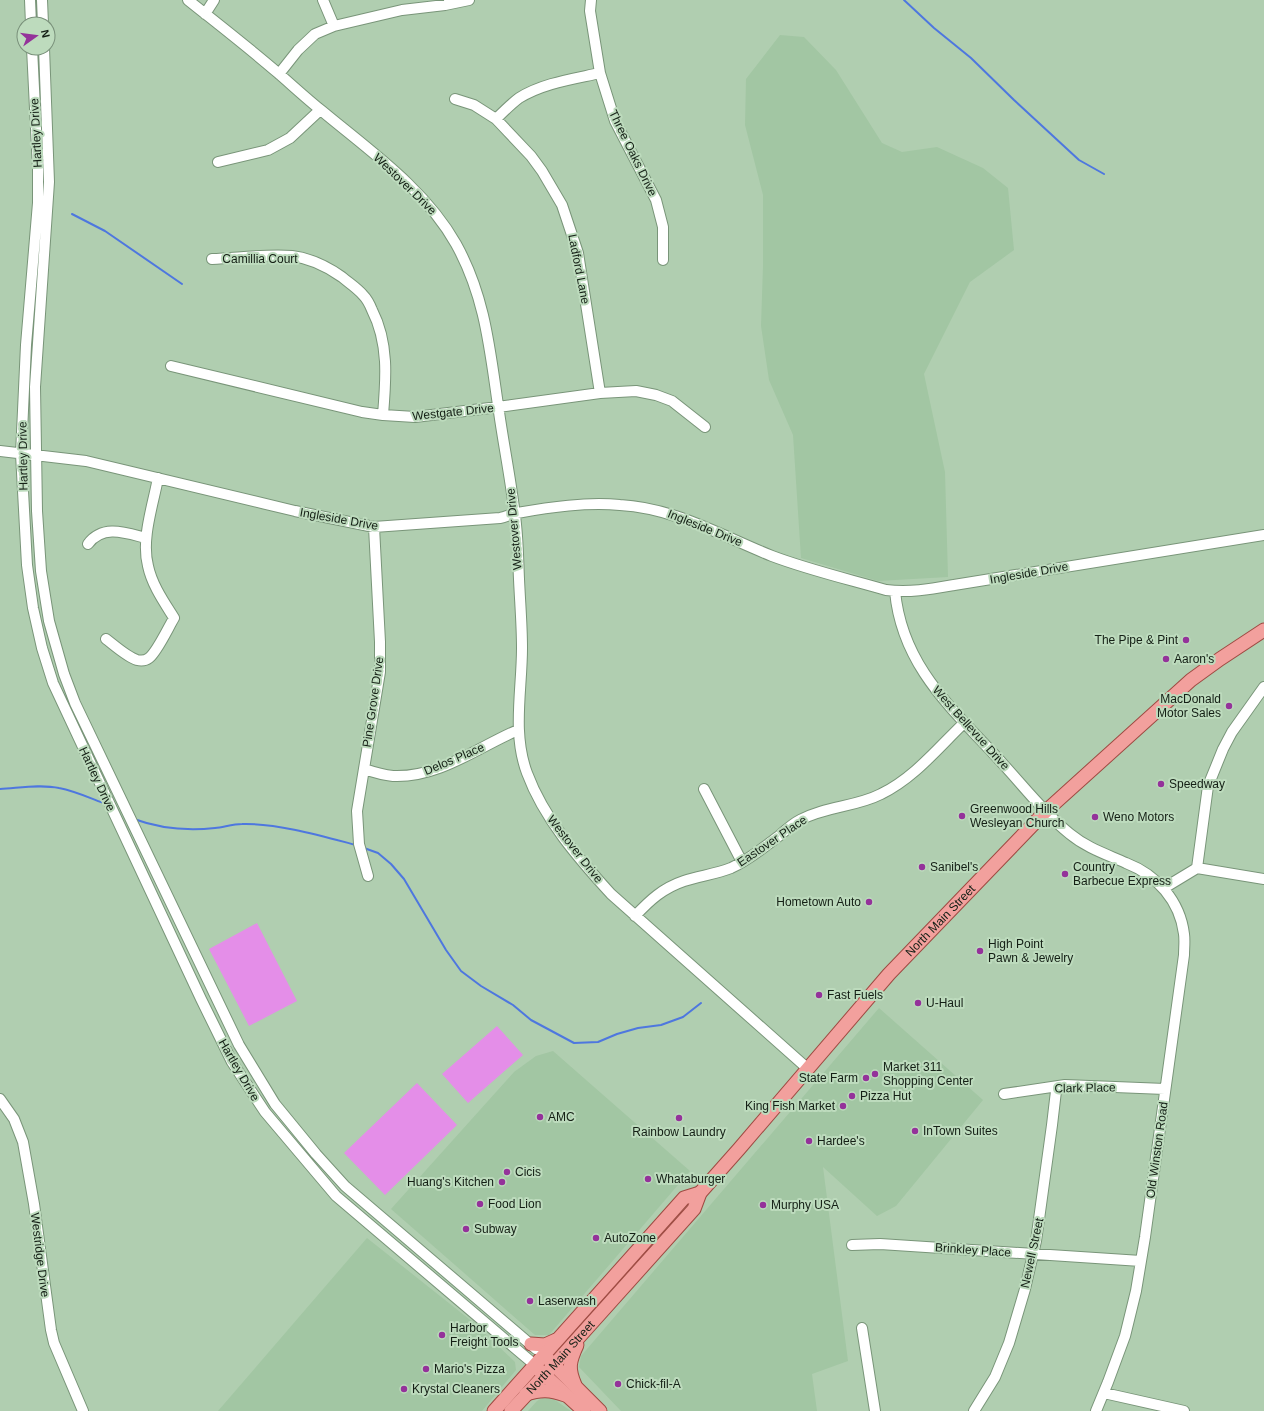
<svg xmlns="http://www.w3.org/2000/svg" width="1264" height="1411" viewBox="0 0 1264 1411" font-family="Helvetica,sans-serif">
<rect width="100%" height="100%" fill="#b0ceb0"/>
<path fill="#a2c6a3" d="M 780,35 L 804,37 L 836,70 L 882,143 L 902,152 L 937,147 L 983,168 L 1008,188 L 1014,250 L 970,282 L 924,374 L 945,472 L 948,577 L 878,581 L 801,558 L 793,435 L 769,380 L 761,326 L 763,266 L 763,195 L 745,125 L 746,79 Z
M 879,1008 L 983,1100 L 896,1206 L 877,1216 L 823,1167 L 848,1361 L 812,1374 L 817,1411 L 621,1411 L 579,1367 L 581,1356 Z
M 553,1051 L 690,1171 L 549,1335 L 535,1335 L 391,1209 L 514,1072 L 536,1056 Z
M 367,1238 L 474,1323 L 515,1362 L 516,1370 L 482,1411 L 218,1411 Z
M 546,1396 L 555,1400 L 571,1411 L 528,1411 L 537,1401 Z"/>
<path fill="#e48ee8" d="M 257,923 L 297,1001 L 249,1026 L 209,949 Z
M 497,1026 L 523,1055 L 468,1103 L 442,1074 Z
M 417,1083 L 457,1125 L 385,1195 L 344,1153 Z"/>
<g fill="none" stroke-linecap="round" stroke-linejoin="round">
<path stroke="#4e77df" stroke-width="2" d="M 904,0 L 934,28 L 971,58 L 1014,100 L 1079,160 L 1104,174
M 72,214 L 105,231 L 182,284
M 0,789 C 19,788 40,784 59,788 C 75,791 90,798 106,804
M 134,819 C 161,829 187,831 215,828 C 224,827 233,824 242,824 C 277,823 322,836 356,845
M 364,848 L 378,853 L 391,864 L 404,879 L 446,950 L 461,971 L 481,986 L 513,1005 L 531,1020 L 574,1043 L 598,1042 L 617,1034 L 638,1028 L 661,1025 L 683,1017 L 701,1003"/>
<defs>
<path id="minor" d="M 30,0 L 31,24
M 42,0 L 43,24
M 188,0 C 218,24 249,48 278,73 C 293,86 307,99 322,111 C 370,151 425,189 456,244 C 486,298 490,352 499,412 C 504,447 511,481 515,516 C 518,537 518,558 519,579 C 520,602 522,625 522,648 C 522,690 512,733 527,773 C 544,819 579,859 611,894 L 807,1068
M 323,0 L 334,26
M 591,0 L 590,11 L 600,73 L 615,121 L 656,200 L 663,227 L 663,260
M 205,14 L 214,0
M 32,48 L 38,169 L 38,203 L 26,345 L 21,454 L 27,565 L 33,608 L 42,648 L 53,683 L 201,999 L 232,1062 L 265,1112 L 336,1196 L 535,1365
M 44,48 L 49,182 L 35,387 L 37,511 L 41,571 L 49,621 L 64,674 L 75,703 L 239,1045 L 275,1104 L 316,1154 L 345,1186 L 536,1349
M 279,74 L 298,50 L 315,34 L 334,26 L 402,10 L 445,5 L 469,0
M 455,99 L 474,105 L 496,119 L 531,156 L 542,171 L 562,205 L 578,253 L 600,393
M 496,119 C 503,112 511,104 519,98 C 543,83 573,79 600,73
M 218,162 L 268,150 L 290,138 L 320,110
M 212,259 C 238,258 265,254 292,256 C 309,258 328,267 342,277 C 349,283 357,288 363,295 C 367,299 370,305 372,310 C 389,343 386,379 383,415
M 171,366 L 362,412 L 383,415 L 415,417 L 498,407 L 600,393 L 636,391 L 656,395 L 672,401 L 705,427
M 0,451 L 86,461 L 295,511 L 374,527 L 500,518 C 506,517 511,514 517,513 C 551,507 586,502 620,505 C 675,508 722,536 772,556 C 809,570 848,579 886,590 C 909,593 931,589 954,585 L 1264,535
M 88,544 C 103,524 126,533 146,538
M 895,591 C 902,668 955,711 1003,764 C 1025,788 1045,814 1070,834 C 1087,848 1106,854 1126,863 C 1157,875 1180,901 1184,934 C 1185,941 1184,948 1184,955 L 1145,1237 L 1136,1291 L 1125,1336 L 1108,1382 L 1096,1411
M 106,639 C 114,645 127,657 137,660 C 141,661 145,661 149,658 C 157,652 168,628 174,618 C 164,602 152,585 148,566 C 141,539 153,505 158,478
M 364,769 C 373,772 383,775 393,776 C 439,778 478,747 518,730
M 704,789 L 742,862
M 1197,868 L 1264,879
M 368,876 L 359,844 L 357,811 L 380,672 L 380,642 L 374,527
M 1164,888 L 1197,868 L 1208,786 L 1223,749 L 1232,732 L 1264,687
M 635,916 C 650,900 663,888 684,881 C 699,876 716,874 731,868 C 749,860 764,847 779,836 C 786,830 792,824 800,820 C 826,806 856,807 881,794 C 914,778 938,748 964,723
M 1004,1094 L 1065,1085 L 1165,1089
M 0,1099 L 14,1119 L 23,1142 L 34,1204 L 51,1330 L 54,1343 L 83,1411
M 852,1245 L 880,1244 L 1141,1261
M 862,1328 L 875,1411
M 1104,1393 L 1184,1411
M 974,1411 L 995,1377 L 1009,1343 L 1025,1289 L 1036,1241 L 1052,1125 L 1056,1091 L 1060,1087"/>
<g id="major">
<path d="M 531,1344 L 545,1345 L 556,1340"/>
<path d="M 549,1360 L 600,1411"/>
<path d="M 538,1369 L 584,1411"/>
<path d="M 575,1385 C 568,1369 569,1362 577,1345"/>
<path d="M 526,1394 C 542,1389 550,1390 565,1395"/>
<path d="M 494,1411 L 676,1207 L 684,1198 L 700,1193"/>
<path id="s1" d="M 511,1411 L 554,1365 L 694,1209 L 700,1193 L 739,1149 L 889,974 L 1046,811 L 1191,680 L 1220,659 L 1264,630"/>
</g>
</defs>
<use href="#minor" stroke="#799579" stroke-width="12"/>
<use href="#major" stroke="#9e4a42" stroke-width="15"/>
<use href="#minor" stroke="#fff" stroke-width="10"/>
<use href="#major" stroke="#f2a09d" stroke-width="13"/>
</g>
<g fill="#94329a" stroke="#bddbbd" stroke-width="1.5">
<circle cx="1186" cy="640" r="4"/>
<circle cx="1166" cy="659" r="4"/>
<circle cx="1229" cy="706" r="4"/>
<circle cx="1161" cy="784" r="4"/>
<circle cx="962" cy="816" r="4"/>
<circle cx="1095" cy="817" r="4"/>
<circle cx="922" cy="867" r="4"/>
<circle cx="1065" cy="874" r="4"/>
<circle cx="869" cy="902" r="4"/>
<circle cx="980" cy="951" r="4"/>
<circle cx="819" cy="995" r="4"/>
<circle cx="918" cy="1003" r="4"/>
<circle cx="875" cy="1074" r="4"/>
<circle cx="866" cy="1078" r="4"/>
<circle cx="852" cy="1096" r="4"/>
<circle cx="843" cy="1106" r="4"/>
<circle cx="540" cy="1117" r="4"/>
<circle cx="679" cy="1118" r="4"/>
<circle cx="915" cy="1131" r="4"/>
<circle cx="809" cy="1141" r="4"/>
<circle cx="507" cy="1172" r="4"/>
<circle cx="648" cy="1179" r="4"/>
<circle cx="502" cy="1182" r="4"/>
<circle cx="480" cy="1204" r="4"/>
<circle cx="763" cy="1205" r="4"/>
<circle cx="466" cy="1229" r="4"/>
<circle cx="596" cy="1238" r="4"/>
<circle cx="530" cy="1301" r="4"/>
<circle cx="442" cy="1335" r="4"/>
<circle cx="426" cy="1369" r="4"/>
<circle cx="618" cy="1384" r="4"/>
<circle cx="404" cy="1389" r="4"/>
</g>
<g text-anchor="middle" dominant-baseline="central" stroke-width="4" stroke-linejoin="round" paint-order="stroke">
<g font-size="12" fill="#141f15" stroke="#bddbbd">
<text transform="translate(36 133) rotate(-93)">Hartley Drive</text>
<text transform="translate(633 153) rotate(64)">Three Oaks Drive</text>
<text transform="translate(405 184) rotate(44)">Westover Drive</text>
<text x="260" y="259">Camillia Court</text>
<text transform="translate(579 269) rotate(79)">Ladford Lane</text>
<text transform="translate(453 412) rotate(-6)">Westgate Drive</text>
<text transform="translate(23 456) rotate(-91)">Hartley Drive</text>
<text transform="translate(339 519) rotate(10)">Ingleside Drive</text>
<text transform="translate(705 528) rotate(22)">Ingleside Drive</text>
<text transform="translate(514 529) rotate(-95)">Westover Drive</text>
<text transform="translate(1029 573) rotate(-10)">Ingleside Drive</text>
<text transform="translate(373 702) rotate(-82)">Pine Grove Drive</text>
<text transform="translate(971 728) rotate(48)">West Bellevue Drive</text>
<text transform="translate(454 759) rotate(-23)">Delos Place</text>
<text transform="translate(97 779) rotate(65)">Hartley Drive</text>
<text transform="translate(772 841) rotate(-34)">Eastover Place</text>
<text transform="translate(575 849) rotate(52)">Westover Drive</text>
<text stroke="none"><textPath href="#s1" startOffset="653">North Main Street</textPath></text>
<text transform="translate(239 1070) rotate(60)">Hartley Drive</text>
<text transform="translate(1085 1088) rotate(-1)">Clark Place</text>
<text transform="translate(1157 1150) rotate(-82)">Old Winston Road</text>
<text transform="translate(973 1250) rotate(4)">Brinkley Place</text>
<text transform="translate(1032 1253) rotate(-78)">Newell Street</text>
<text transform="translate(40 1255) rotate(83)">Westridge Drive</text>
<text stroke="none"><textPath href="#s1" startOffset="73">North Main Street</textPath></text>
</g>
<g font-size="12" fill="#141f15" stroke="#bddbbd" text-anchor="start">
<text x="1178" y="640" text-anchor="end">The Pipe &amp; Pint</text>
<text x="1174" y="659">Aaron's</text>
<text x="1221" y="699" text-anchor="end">MacDonald<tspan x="1221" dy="14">Motor Sales</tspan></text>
<text x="1169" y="784">Speedway</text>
<text x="970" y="809">Greenwood Hills<tspan x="970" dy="14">Wesleyan Church</tspan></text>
<text x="1103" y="817">Weno Motors</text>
<text x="930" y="867">Sanibel's</text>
<text x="1073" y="867">Country<tspan x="1073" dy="14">Barbecue Express</tspan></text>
<text x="861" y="902" text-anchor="end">Hometown Auto</text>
<text x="988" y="944">High Point<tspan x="988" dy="14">Pawn &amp; Jewelry</tspan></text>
<text x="827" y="995">Fast Fuels</text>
<text x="926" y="1003">U-Haul</text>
<text x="883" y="1067">Market 311<tspan x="883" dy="14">Shopping Center</tspan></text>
<text x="858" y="1078" text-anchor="end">State Farm</text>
<text x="860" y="1096">Pizza Hut</text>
<text x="835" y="1106" text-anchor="end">King Fish Market</text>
<text x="548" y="1117">AMC</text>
<text x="923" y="1131">InTown Suites</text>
<text x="679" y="1132" text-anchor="middle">Rainbow Laundry</text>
<text x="817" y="1141">Hardee's</text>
<text x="515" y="1172">Cicis</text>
<text x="656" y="1179">Whataburger</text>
<text x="494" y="1182" text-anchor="end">Huang's Kitchen</text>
<text x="488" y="1204">Food Lion</text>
<text x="771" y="1205">Murphy USA</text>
<text x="474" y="1229">Subway</text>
<text x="604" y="1238">AutoZone</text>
<text x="538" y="1301">Laserwash</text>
<text x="450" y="1328">Harbor<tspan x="450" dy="14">Freight Tools</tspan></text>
<text x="434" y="1369">Mario's Pizza</text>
<text x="626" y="1384">Chick-fil-A</text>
<text x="412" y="1389">Krystal Cleaners</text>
</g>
</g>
<g transform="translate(36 36) rotate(76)"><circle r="19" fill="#bddbbd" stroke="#79907a"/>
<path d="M0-3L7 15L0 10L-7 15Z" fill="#94329a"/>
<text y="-6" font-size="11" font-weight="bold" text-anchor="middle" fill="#141f15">N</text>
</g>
</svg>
